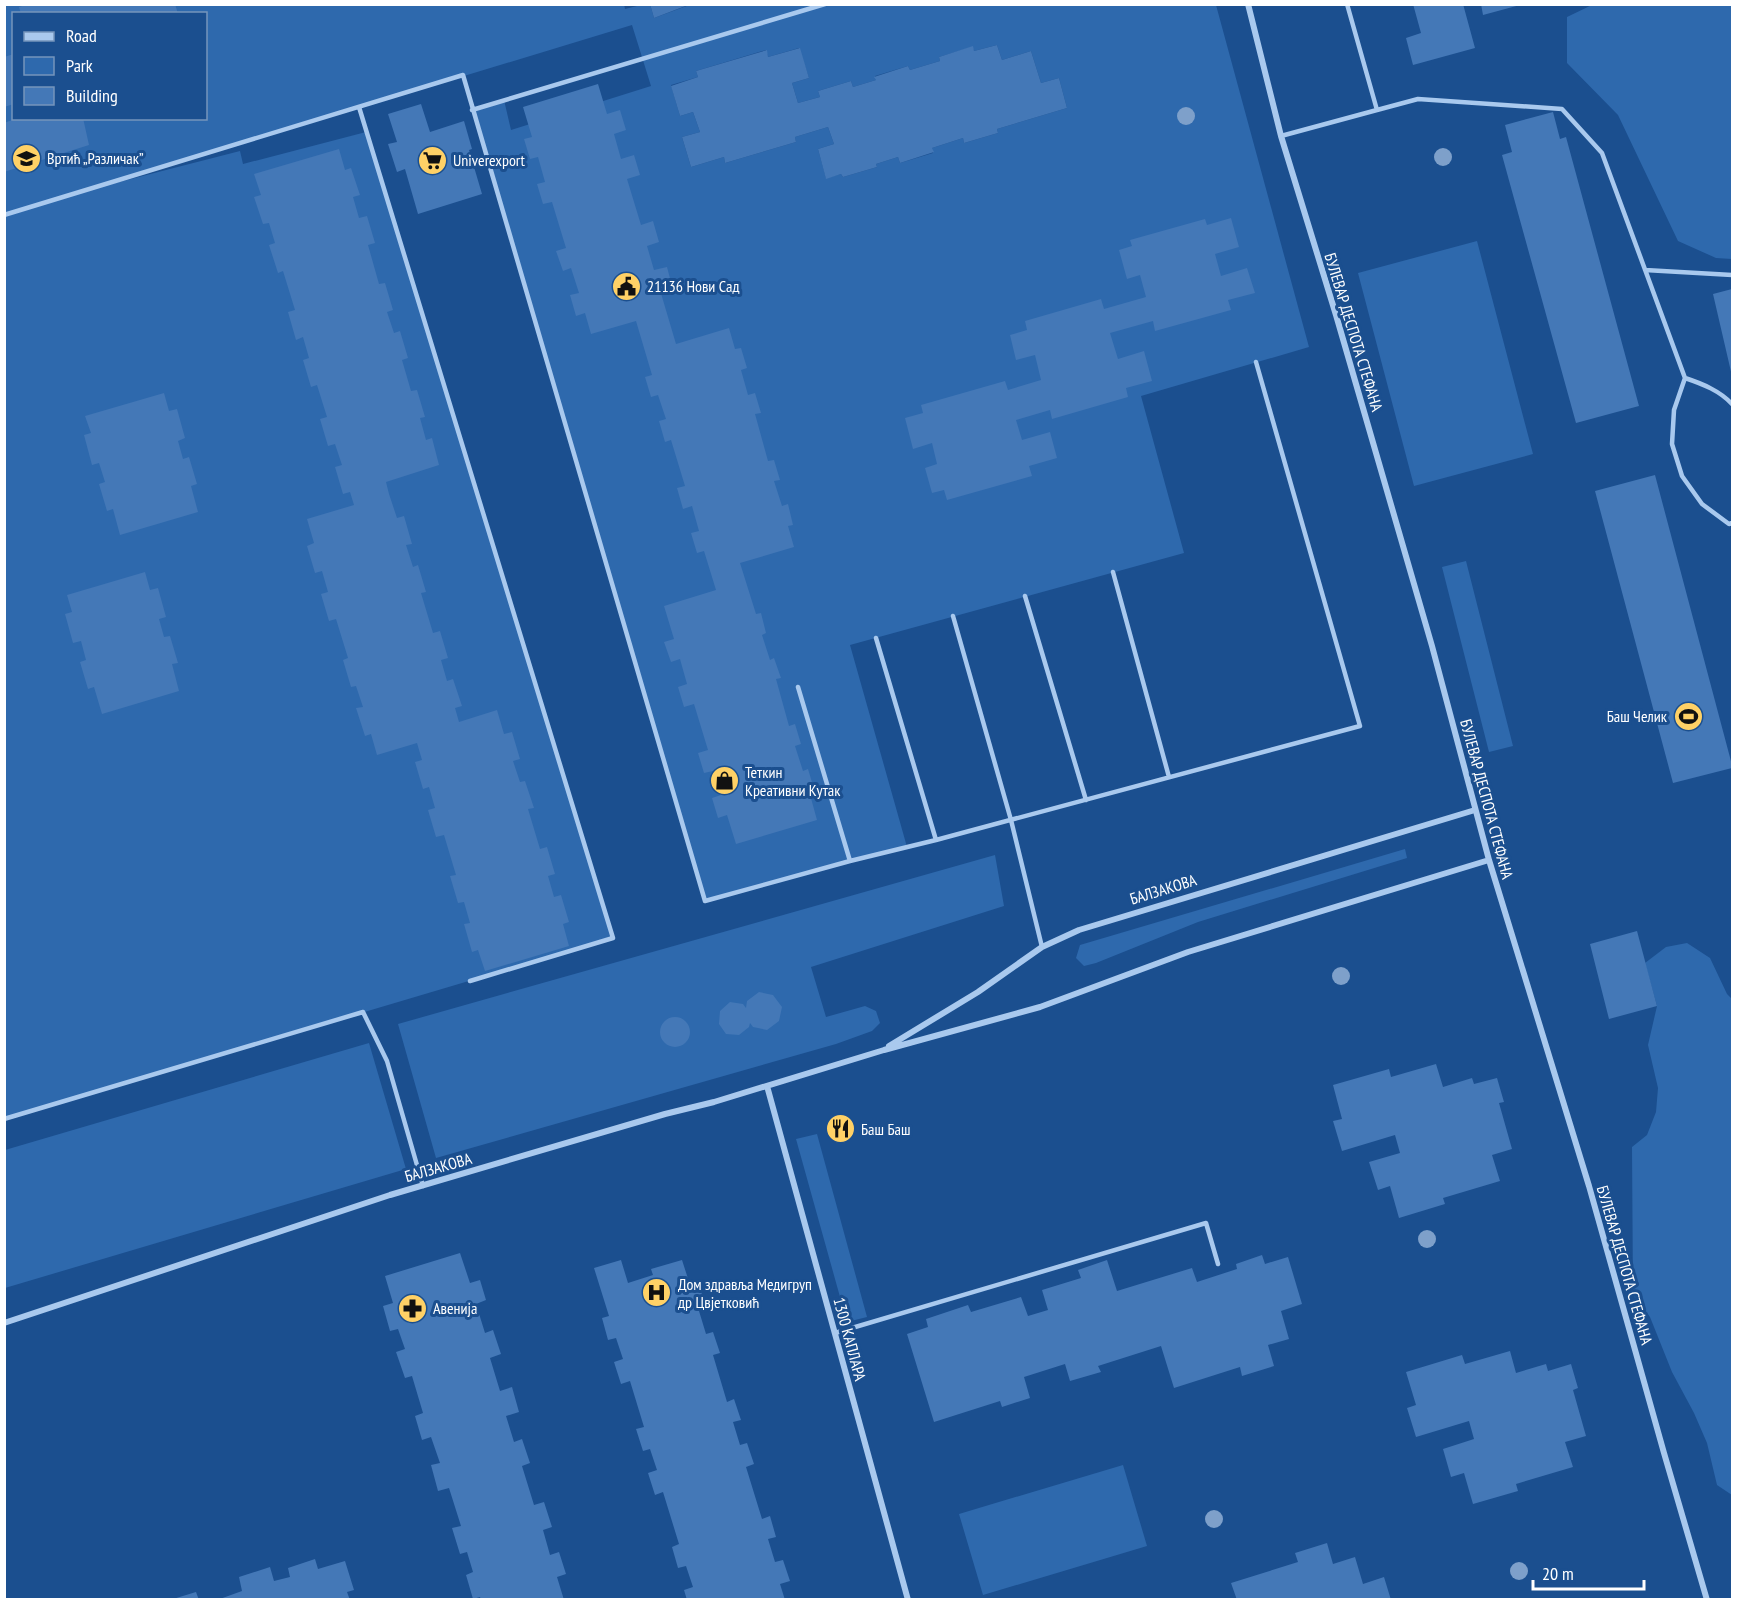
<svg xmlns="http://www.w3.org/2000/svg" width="1737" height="1604" viewBox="0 0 1737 1604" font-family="'PT Sans Narrow',sans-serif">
<rect width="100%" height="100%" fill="#1b4f8f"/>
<path fill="#2e69ad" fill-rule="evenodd" d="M 624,4 L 625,9 L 641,5 L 650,4 L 654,18 L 692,4 L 1216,5 L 1309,347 L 1141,396 L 1184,553 L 850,645 L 907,847 L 704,901 L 472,110 L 504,100 L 511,130 L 651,86 L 632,25 L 92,189 L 240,151 L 243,164 L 366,132 L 613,938 L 5,1119 L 5,5 ZM 14,14 L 206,14 L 206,118 L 14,118 ZM 997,45 L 1002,60 L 1031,51 L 1041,83 L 1059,78 L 1067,108 L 997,129 L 998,133 L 964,143 L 963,138 L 932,148 L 933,153 L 900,163 L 898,157 L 876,164 L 877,167 L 843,177 L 841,174 L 826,178 L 818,149 L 834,144 L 828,127 L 795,137 L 796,142 L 725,163 L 724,157 L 691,167 L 682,137 L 700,132 L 693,112 L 680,116 L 671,85 L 698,77 L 696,71 L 766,50 L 768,57 L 799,48 L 809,78 L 792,83 L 798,103 L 820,97 L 818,91 L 851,81 L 853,87 L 876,80 L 875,76 L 908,66 L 910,70 L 940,61 L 939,57 L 972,47 L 974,51 Z
M 1594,4 L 1732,5 L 1732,259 L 1716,258 L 1678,241 L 1618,115 L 1567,63 L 1567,17 Z
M 1477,241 L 1533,454 L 1414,486 L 1358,273 Z
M 1466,561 L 1513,746 L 1489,752 L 1442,567 Z
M 1405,849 L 1407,858 L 1198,922 L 1096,963 L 1084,966 L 1076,958 L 1080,945 Z
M 995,855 L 1004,906 L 811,967 L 826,1017 L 865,1006 L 876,1011 L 880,1023 L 872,1031 L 836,1044 L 436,1158 L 398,1024 Z
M 1687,943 L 1710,958 L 1727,994 L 1732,999 L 1732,1495 L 1717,1485 L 1707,1443 L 1694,1413 L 1672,1372 L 1650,1317 L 1633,1295 L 1632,1147 L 1647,1135 L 1656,1112 L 1658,1088 L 1648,1045 L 1657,1006 L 1645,963 L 1666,947 Z
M 369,1043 L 406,1169 L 5,1288 L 5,1150 Z
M 817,1134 L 867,1317 L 847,1322 L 796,1139 Z
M 1123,1465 L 1147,1546 L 983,1595 L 959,1514 Z"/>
<path fill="#4478b7" d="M 28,4 L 175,4 L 178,14 L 21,14 L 19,7 Z
M 650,4 L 688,4 L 688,5 L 654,18 Z
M 1413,4 L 1463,4 L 1475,48 L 1413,65 L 1406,38 L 1421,33 Z
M 1481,4 L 1520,4 L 1520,5 L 1483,15 Z
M 997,45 L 1002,60 L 1031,51 L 1041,83 L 1059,78 L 1067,108 L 997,129 L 998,133 L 964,143 L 963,138 L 932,148 L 934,152 L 900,163 L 898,157 L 876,164 L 877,167 L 843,177 L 841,174 L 826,179 L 818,149 L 834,144 L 828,127 L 795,137 L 796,142 L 725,163 L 724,157 L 691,167 L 682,137 L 700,132 L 693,112 L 680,116 L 671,86 L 698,77 L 696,71 L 767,50 L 768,57 L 800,48 L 809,78 L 792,83 L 798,103 L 820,97 L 818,91 L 851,81 L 853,87 L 876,80 L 874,77 L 908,66 L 910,70 L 940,61 L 939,57 L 973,46 L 974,51 Z
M 14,54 L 14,104 L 4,107 L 4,57 Z
M 598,84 L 607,114 L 620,110 L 626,130 L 614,134 L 621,159 L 634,155 L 640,175 L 627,179 L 641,225 L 653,221 L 659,242 L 647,246 L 654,270 L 667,267 L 672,286 L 660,290 L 676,344 L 729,328 L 735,349 L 741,348 L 747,368 L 741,370 L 748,395 L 755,393 L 761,413 L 755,414 L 768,461 L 774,460 L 780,480 L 774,481 L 782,506 L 788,504 L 793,525 L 788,526 L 794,547 L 740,563 L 756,614 L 761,613 L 766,633 L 762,635 L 770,660 L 774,658 L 781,678 L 776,679 L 789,726 L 795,724 L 801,744 L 795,746 L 803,771 L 808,769 L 814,789 L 809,791 L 817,820 L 736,844 L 727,815 L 718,818 L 712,798 L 721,795 L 713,771 L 704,773 L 698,753 L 708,750 L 694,704 L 684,707 L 678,687 L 687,684 L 680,659 L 671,662 L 664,642 L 674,639 L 664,606 L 716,590 L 704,551 L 697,553 L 691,533 L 699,531 L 692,506 L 683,509 L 677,488 L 685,486 L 671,440 L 665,442 L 659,421 L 666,419 L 658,395 L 651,397 L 645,377 L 652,375 L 636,321 L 591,334 L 585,313 L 576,316 L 570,295 L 579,293 L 571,268 L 563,271 L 556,251 L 566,248 L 552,202 L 543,204 L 537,184 L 545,182 L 538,157 L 530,159 L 524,139 L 532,137 L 523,107 Z
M 421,104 L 430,132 L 464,121 L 472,149 L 469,150 L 482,194 L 418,214 L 405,169 L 397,172 L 388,144 L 397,142 L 388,114 Z
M 1553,112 L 1560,139 L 1566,137 L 1639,406 L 1576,423 L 1502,155 L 1512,152 L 1505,125 Z
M 18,118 L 83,118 L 89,145 L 4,172 L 4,123 Z
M 339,149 L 345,170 L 351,168 L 360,195 L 353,197 L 359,218 L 367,216 L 375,243 L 368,245 L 379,284 L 385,283 L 393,310 L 387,312 L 394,333 L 400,331 L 408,358 L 402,360 L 411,391 L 417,390 L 425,417 L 420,418 L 426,440 L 432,438 L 439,465 L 386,482 L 389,494 L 397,518 L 404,516 L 412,544 L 406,545 L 413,567 L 418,565 L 426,592 L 421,593 L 433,633 L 440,631 L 448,658 L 441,660 L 447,681 L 453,679 L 462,706 L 455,708 L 459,722 L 497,710 L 504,734 L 512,732 L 520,759 L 513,761 L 520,782 L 525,781 L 534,808 L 528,809 L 540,849 L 547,847 L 555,874 L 548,876 L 554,897 L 561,895 L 569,922 L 563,924 L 569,946 L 485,971 L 478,950 L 472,952 L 464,924 L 470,923 L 464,902 L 458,903 L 450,876 L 456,875 L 444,835 L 436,837 L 428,810 L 435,808 L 429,787 L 423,789 L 415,762 L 422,760 L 417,743 L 377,755 L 371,734 L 365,736 L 356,708 L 363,707 L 356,686 L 351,687 L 343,660 L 348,658 L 336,619 L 329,621 L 321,594 L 328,592 L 322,571 L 315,573 L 307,546 L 314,543 L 307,519 L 354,505 L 350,492 L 343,494 L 335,467 L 342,465 L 335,444 L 328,446 L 320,419 L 327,417 L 317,385 L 311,387 L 303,360 L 309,358 L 303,337 L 296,340 L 288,312 L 295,310 L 283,271 L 278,273 L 269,245 L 275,243 L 269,223 L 263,224 L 254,197 L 261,195 L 254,174 Z
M 1231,218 L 1239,247 L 1215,254 L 1221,276 L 1247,268 L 1255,293 L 1228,300 L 1231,310 L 1155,331 L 1153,321 L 1110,333 L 1118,359 L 1144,351 L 1152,381 L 1126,388 L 1128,397 L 1052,419 L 1050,410 L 1016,420 L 1022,440 L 1050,432 L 1057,458 L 1029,466 L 1032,476 L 947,500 L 944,490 L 932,493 L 925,468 L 937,464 L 932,443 L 913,449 L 905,418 L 923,413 L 921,405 L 1005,381 L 1008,390 L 1041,380 L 1035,355 L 1016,360 L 1010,335 L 1027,330 L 1025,321 L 1101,299 L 1104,309 L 1146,297 L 1140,275 L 1127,279 L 1119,250 L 1132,246 L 1130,240 L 1205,219 L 1207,225 Z
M 1732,289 L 1732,376 L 1713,294 Z
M 164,393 L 169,411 L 177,409 L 185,438 L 178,441 L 183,459 L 189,457 L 197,484 L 191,486 L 198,512 L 120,535 L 113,509 L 107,511 L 99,484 L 105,482 L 99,463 L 92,465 L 84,435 L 91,433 L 85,416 Z
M 1655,475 L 1732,765 L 1732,768 L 1673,783 L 1595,491 Z
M 145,572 L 150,590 L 158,588 L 166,617 L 159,619 L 164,637 L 170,636 L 178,663 L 172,664 L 179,691 L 102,714 L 94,687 L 88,689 L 80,662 L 86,660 L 81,641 L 73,643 L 65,614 L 72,612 L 67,595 Z
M 1637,931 L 1657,1006 L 1609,1019 L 1590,944 Z
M 759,992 L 773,995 L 782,1007 L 779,1021 L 767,1030 L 753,1027 L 750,1023 L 749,1027 L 739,1035 L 726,1034 L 719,1024 L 720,1011 L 730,1002 L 743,1004 L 746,1008 L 747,1001 Z
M660 1032a15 15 0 1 1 30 0a15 15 0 1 1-30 0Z
M 1436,1064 L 1443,1087 L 1472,1078 L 1474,1084 L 1497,1078 L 1504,1102 L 1499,1103 L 1512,1149 L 1492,1155 L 1500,1181 L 1443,1198 L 1445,1204 L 1399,1218 L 1390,1186 L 1378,1190 L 1369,1162 L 1400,1153 L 1395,1135 L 1342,1151 L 1333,1121 L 1342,1119 L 1333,1085 L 1389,1069 L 1391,1077 Z
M 460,1253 L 470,1283 L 480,1280 L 486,1300 L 476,1304 L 485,1333 L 493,1330 L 501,1354 L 490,1358 L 500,1391 L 512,1387 L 519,1412 L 506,1416 L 514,1442 L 522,1439 L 530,1463 L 522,1466 L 534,1505 L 544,1502 L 552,1527 L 543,1530 L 550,1555 L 559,1552 L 566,1574 L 557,1577 L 564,1600 L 481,1600 L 480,1597 L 473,1599 L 466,1575 L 473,1572 L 467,1552 L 460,1554 L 452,1528 L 461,1526 L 449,1488 L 438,1491 L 431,1465 L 440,1463 L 431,1437 L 422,1440 L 415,1416 L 423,1413 L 412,1376 L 405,1378 L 396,1352 L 405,1349 L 398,1329 L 390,1331 L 383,1306 L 393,1303 L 385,1276 Z
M 1262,1255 L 1265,1264 L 1288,1257 L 1302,1304 L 1281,1311 L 1289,1339 L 1268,1345 L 1274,1366 L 1242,1376 L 1240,1367 L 1174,1388 L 1161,1346 L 1098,1366 L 1101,1372 L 1070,1381 L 1065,1364 L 1024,1377 L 1030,1398 L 1002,1407 L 1000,1401 L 934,1422 L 907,1334 L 928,1327 L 926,1319 L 968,1305 L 971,1312 L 1021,1297 L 1028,1316 L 1048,1310 L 1042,1290 L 1081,1278 L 1078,1270 L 1107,1260 L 1117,1291 L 1192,1268 L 1197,1282 L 1237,1269 L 1236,1264 Z
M 621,1260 L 628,1283 L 653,1275 L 651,1269 L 682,1260 L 692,1291 L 700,1288 L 706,1308 L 699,1311 L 706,1334 L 713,1332 L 720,1353 L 713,1355 L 727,1402 L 734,1399 L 741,1420 L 733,1422 L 740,1445 L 747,1443 L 754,1464 L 746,1467 L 762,1519 L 770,1516 L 776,1537 L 768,1539 L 775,1562 L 783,1560 L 790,1581 L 780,1584 L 785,1600 L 687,1600 L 684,1590 L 693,1587 L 686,1566 L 678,1568 L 672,1547 L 679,1544 L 663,1492 L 655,1495 L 648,1473 L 657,1470 L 650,1449 L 643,1451 L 636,1429 L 644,1427 L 630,1381 L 621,1384 L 614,1362 L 623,1359 L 616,1338 L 608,1340 L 602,1318 L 609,1316 L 594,1268 Z
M 1510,1351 L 1516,1373 L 1546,1364 L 1548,1371 L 1571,1364 L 1578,1388 L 1573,1390 L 1586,1436 L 1565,1442 L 1573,1467 L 1516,1484 L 1518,1491 L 1473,1504 L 1464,1473 L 1451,1477 L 1443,1449 L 1474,1439 L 1469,1421 L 1416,1437 L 1407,1408 L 1416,1405 L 1406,1372 L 1462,1355 L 1465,1364 Z
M 1327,1543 L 1333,1564 L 1355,1557 L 1363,1584 L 1384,1577 L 1391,1600 L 1237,1600 L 1231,1583 L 1298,1562 L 1295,1553 Z
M 315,1559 L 318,1569 L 345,1561 L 354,1590 L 347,1592 L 350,1600 L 217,1600 L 242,1591 L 239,1577 L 270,1567 L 274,1581 L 290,1577 L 288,1568 Z
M 196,1592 L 199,1600 L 173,1600 L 173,1599 Z"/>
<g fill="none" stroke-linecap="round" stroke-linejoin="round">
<path stroke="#a9c9ee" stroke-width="4.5" d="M 1347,4 L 1377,110 L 1418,99 L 1562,109 L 1602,153 L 1685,378 L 1674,410 L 1672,444 L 1682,476 L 1702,504 L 1729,524 L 1732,523
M 359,107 L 613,938 L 470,981
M 472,110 L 825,4
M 1281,136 L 1377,110
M 4,215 L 463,75 L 705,901 L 850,861 L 936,840 L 1360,726 L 1256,362
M 1645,270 L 1732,275
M 1685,378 C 1703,384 1720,391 1732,404
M 1113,572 L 1169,777
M 1025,596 L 1086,800
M 953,616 L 1011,820 L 1042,947
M 876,638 L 936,840
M 798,687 L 850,861
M 4,1119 L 363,1012 L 387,1061 L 423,1186
M 835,1333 L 1206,1223 L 1218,1264"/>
<path stroke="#a9c9ee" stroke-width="6" d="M 1248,4 L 1281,136 L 1336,315 L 1432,646 L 1489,860 L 1589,1186 L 1664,1453 L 1707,1600
M 889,1046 L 978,992 L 1042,947 L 1079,930 L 1475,810
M 767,1086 L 908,1600
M 4,1323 L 390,1195 L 665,1114 L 714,1102 L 884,1050 L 1040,1007 L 1188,952 L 1489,860"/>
</g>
<g fill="#7ea0ca">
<circle cx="1186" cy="116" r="9"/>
<circle cx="1443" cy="157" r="9"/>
<circle cx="1341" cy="976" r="9"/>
<circle cx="1427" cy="1239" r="9"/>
<circle cx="1214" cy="1519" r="9"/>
<circle cx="1519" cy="1571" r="9"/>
</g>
<defs>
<symbol id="school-disc" viewBox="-11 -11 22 22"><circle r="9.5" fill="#ffd166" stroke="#1b4f8f"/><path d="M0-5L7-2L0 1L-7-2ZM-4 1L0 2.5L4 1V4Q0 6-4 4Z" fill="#111"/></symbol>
<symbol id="supermarket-disc" viewBox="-11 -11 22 22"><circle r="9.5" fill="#ffd166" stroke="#1b4f8f"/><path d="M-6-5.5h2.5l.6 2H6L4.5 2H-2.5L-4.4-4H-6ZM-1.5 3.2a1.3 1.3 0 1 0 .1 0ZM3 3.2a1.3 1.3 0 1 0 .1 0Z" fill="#111"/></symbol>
<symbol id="civic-disc" viewBox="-11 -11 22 22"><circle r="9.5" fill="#ffd166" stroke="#1b4f8f"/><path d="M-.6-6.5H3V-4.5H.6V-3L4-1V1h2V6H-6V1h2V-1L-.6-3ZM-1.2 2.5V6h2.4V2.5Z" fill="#111"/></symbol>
<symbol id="stadium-disc" viewBox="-11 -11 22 22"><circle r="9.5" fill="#ffd166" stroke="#1b4f8f"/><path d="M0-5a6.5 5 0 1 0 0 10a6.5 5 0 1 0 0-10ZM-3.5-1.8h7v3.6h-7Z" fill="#111"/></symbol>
<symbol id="shop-disc" viewBox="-11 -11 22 22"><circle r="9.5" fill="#ffd166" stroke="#1b4f8f"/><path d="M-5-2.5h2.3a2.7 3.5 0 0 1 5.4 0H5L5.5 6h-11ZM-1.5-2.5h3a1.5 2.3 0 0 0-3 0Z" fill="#111"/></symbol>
<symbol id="restaurant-disc" viewBox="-11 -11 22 22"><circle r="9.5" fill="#ffd166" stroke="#1b4f8f"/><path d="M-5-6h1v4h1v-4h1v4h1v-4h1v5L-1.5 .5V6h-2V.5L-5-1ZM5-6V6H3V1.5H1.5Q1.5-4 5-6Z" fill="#111"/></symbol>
<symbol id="hospital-disc" viewBox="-11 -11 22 22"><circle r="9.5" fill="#ffd166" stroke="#1b4f8f"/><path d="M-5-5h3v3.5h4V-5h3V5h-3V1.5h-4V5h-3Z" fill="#111"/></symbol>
<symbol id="pharmacy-disc" viewBox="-11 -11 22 22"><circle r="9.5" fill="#ffd166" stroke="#1b4f8f"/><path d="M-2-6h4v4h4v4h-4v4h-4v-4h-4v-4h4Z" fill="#111"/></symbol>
</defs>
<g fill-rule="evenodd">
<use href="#school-disc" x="10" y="142" width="33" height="33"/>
<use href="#supermarket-disc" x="416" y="144" width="33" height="33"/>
<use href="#civic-disc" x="610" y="270" width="33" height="33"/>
<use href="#stadium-disc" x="1672" y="700" width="33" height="33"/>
<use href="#shop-disc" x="708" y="764" width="33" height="33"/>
<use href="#restaurant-disc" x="824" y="1112" width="33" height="33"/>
<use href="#hospital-disc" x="640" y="1276" width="33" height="33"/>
<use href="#pharmacy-disc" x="396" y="1292" width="33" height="33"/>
</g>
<g text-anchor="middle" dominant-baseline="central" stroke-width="6" stroke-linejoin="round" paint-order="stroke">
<g font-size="16" fill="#fff" stroke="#1b4f8f" text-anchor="start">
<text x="47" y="158">Вртић „Различак”</text>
<text x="453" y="160">Univerexport</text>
<text x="647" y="286">21136 Нови Сад</text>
<text x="1667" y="716" text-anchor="end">Баш Челик</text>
<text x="745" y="772">Теткин<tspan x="745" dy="18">Креативни Кутак</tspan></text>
<text x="861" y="1129">Баш Баш</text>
<text x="678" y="1284">Дом здравља Медигруп<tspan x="678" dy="18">др Цвјетковић</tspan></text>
<text x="433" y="1308">Авенија</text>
</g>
<g font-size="16" fill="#fff" stroke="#1b4f8f">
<text transform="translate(1354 332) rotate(73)">БУЛЕВАР ДЕСПОТА СТЕФАНА</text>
<text transform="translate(1487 799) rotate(75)">БУЛЕВАР ДЕСПОТА СТЕФАНА</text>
<text transform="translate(1163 889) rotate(-17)">БАЛЗАКОВА</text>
<text transform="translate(438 1167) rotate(-16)">БАЛЗАКОВА</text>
<text transform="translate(1625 1265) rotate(74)">БУЛЕВАР ДЕСПОТА СТЕФАНА</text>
<text transform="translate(850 1339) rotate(75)">1300 КАПЛАРА</text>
</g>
</g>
<rect width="1737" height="1604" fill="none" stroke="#ffffff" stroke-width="12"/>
<rect x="12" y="12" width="195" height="108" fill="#1b4f8f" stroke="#7695bc" stroke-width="1.5"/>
<rect x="24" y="32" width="30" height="9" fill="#a9c9ee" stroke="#7695bc" stroke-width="1.5"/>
<text x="66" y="42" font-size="18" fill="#ffffff">Road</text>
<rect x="24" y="57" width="30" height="18" fill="#2e69ad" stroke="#7695bc" stroke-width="1.5"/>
<text x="66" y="72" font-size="18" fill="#ffffff">Park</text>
<rect x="24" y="87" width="30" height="18" fill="#4478b7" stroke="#7695bc" stroke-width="1.5"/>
<text x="66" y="102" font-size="18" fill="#ffffff">Building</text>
<path d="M1533 1580v9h111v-9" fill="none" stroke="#ffffff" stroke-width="3"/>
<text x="1542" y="1580" font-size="18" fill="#ffffff" stroke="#1b4f8f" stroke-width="4.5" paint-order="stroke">20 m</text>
</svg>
